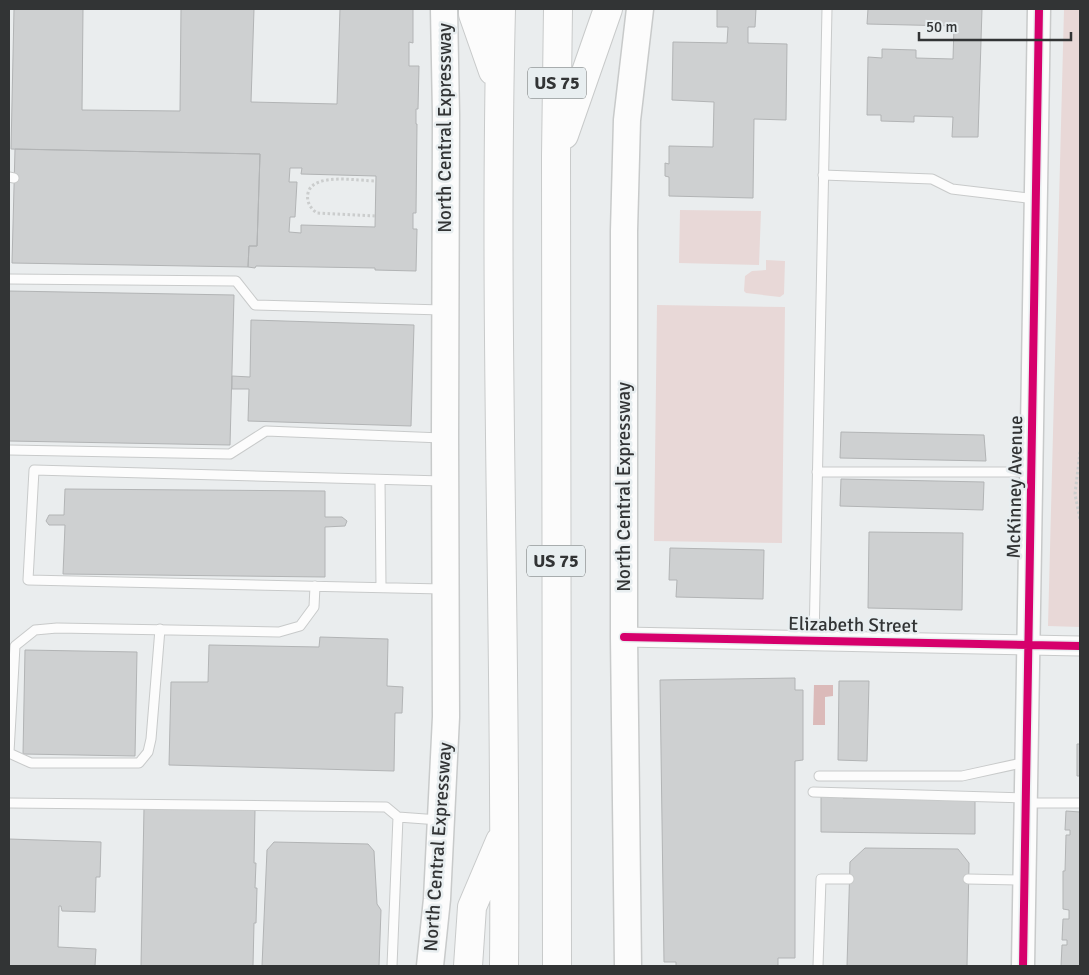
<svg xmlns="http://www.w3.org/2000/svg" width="1089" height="975" viewBox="0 0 1089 975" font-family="Signika,sans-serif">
<rect width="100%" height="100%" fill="#eaedee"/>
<path fill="#e8d8d7" d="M 1064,9 L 1080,9 L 1080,627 L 1048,626 Z
M 680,210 L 761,211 L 759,265 L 679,263 Z
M 766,260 L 785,261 L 784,294 L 780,297 L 746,293 L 744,291 L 745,276 L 752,271 L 766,270 Z
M 657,305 L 785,307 L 782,543 L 654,541 Z"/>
<path fill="#dbbab9" d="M 814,685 L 833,685 L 833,696 L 825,697 L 825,725 L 813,725 Z"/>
<path fill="#ced0d1" stroke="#b2b4b5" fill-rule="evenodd" d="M 14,9 L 83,9 L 82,110 L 180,111 L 181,9 L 254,9 L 251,102 L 337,104 L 340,9 L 413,9 L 413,43 L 409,42 L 409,66 L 419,66 L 418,109 L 416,109 L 416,124 L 417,124 L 416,213 L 413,213 L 413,229 L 417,229 L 416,271 L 375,270 L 375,268 L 256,266 L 255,268 L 248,267 L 249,246 L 257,246 L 260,154 L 11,149 ZM 290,168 L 302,168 L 301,174 L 376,176 L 375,227 L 301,225 L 301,233 L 289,232 L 290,217 L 295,217 L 297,182 L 289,182 Z
M 717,9 L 756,9 L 755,27 L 748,27 L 748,43 L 787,44 L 786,120 L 754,119 L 753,198 L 669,196 L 669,177 L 665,176 L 665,163 L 669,164 L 669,146 L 713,147 L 714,102 L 672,100 L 673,42 L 727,43 L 728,27 L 717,27 Z
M 868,9 L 982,9 L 978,137 L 952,137 L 953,117 L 914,116 L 914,122 L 881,121 L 881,115 L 867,115 L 868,57 L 882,58 L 882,49 L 916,50 L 916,58 L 953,59 L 954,26 L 867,24 Z
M 15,149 L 260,154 L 257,246 L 249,246 L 248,267 L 12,263 Z
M 9,291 L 234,295 L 230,445 L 9,441 Z
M 251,320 L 414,325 L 411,426 L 248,421 L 249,389 L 232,389 L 232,376 L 250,377 Z
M 841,432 L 984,435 L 986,461 L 840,458 Z
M 841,479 L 984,482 L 983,510 L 840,506 Z
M 65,489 L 325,491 L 325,517 L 342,517 L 347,521 L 345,526 L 325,527 L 325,577 L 63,574 L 65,525 L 49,525 L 46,521 L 49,515 L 64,515 Z
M 869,532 L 963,533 L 962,610 L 868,608 Z
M 670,548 L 764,550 L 763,599 L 676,597 L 677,580 L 669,580 Z
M 320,637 L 388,639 L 387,686 L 403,687 L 402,713 L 395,713 L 394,771 L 169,765 L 171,682 L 208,682 L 209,645 L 319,647 Z
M 25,650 L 137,652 L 135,756 L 23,754 Z
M 795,678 L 795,690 L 803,690 L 803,760 L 795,761 L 795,958 L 778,958 L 778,966 L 676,966 L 676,962 L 664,962 L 660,680 Z
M 839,681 L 869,681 L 867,761 L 838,760 Z
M 1077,744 L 1080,744 L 1080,776 L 1077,776 Z
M 821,795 L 843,795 L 843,798 L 975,799 L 975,834 L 821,832 Z
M 144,808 L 255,810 L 254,863 L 256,863 L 255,888 L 257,888 L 256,923 L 254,923 L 253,966 L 141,966 Z
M 1066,811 L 1080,812 L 1080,966 L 1061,966 L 1062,945 L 1067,945 L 1067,940 L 1062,940 L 1063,919 L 1069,919 L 1069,910 L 1063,909 L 1063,871 L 1065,871 L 1066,835 L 1070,835 L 1070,830 L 1065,830 Z
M 9,839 L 101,842 L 100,877 L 96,877 L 95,912 L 62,911 L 61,906 L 59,906 L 58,947 L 96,949 L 95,966 L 9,966 Z
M 274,842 L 368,844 L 374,851 L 377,904 L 381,910 L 379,966 L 262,966 L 267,850 Z
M 865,848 L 958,849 L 969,863 L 967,966 L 847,966 L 850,862 Z"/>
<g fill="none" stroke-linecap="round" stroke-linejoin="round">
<defs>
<path id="service" d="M 823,175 L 932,179 L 952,189 L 1036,199
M 9,177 L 14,178
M 9,279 L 236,281 L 255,305 L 443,310
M 9,450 L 230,454 L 266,431 L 442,438
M 817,472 L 1031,472
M 380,480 L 381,587
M 443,589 L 28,580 L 34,470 L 443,481
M 814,641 L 827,9
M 9,752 L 15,646 L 35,630 L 57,628 L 279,632 L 300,626 L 314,607 L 315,586
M 9,753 L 31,763 L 139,763 L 148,752 L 151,739 L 160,629
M 819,776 L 962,776 L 1026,762
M 813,792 L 1025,798
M 9,803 L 386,807 L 398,817
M 1026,803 L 1080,803
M 968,879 L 1024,880
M 392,966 L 398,817 L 439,820
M 818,966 L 821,879 L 849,879"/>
<path id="minor" d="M 624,637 L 1080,646"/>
<path id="tertiary" d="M 1023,966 L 1039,9"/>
<path id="secondary" d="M 430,966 L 437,899 L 446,717 L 445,438 L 446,115 L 444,9
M 628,966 L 624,637 L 624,231 L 627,120 L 640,9"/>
<path id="motorway" d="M 473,9 L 473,14 L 493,71
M 501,9 C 493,328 507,647 504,966
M 564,135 L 608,9
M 468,966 L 472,907 L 500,841
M 557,966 L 556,156 L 558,9"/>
</defs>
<use href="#service" stroke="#c8caca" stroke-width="11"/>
<use href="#minor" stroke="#c8caca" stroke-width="21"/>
<use href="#tertiary" stroke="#c8caca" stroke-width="25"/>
<use href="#secondary" stroke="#c8caca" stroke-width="29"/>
<use href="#motorway" stroke="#c8caca" stroke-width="30"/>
<path stroke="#cbcdcd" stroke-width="3" stroke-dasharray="2.5 2.5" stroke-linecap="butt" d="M 375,216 L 317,213 C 311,209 306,202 308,193 C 313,172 359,181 376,181
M 1080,452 L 1075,494 L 1080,520"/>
<use href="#service" stroke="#fcfcfc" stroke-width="9"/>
<use href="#minor" stroke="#fcfcfc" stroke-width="19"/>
<use href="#tertiary" stroke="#fcfcfc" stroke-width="22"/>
<use href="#secondary" stroke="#fcfcfc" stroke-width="26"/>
<use href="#motorway" stroke="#fcfcfc" stroke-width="28"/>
<defs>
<path id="cycleway" d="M 624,637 L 1080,646
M 1023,966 L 1039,9"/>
</defs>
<use href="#cycleway" stroke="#e8eef0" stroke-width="11"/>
<use href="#cycleway" stroke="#d6006c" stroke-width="8"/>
</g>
<g text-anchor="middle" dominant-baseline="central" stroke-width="5" stroke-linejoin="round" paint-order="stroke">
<g fill="#e8eef0" stroke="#696c6d" stroke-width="1">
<rect x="528" y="67.5" width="58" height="31" rx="4"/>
<rect x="527" y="545.5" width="58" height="31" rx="4"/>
</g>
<g font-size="18" font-weight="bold" fill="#323435">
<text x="557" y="83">US 75</text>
<text x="556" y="561">US 75</text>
</g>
<g font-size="19" fill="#323435" stroke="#e8eef0">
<text transform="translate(445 128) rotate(-90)">North Central Expressway</text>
<text transform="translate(624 487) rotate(-90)">North Central Expressway</text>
<text transform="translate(1015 487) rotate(-89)">McKinney Avenue</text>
<text transform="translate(853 625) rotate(1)">Elizabeth Street</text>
<text transform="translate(438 847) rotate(-86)">North Central Expressway</text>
</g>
</g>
<rect width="1089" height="975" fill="none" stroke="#323435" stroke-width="20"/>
<path d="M919 32v8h152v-8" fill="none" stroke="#323435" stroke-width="2.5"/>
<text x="926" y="32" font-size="15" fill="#323435" stroke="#e8eef0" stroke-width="4" paint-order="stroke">50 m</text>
</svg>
